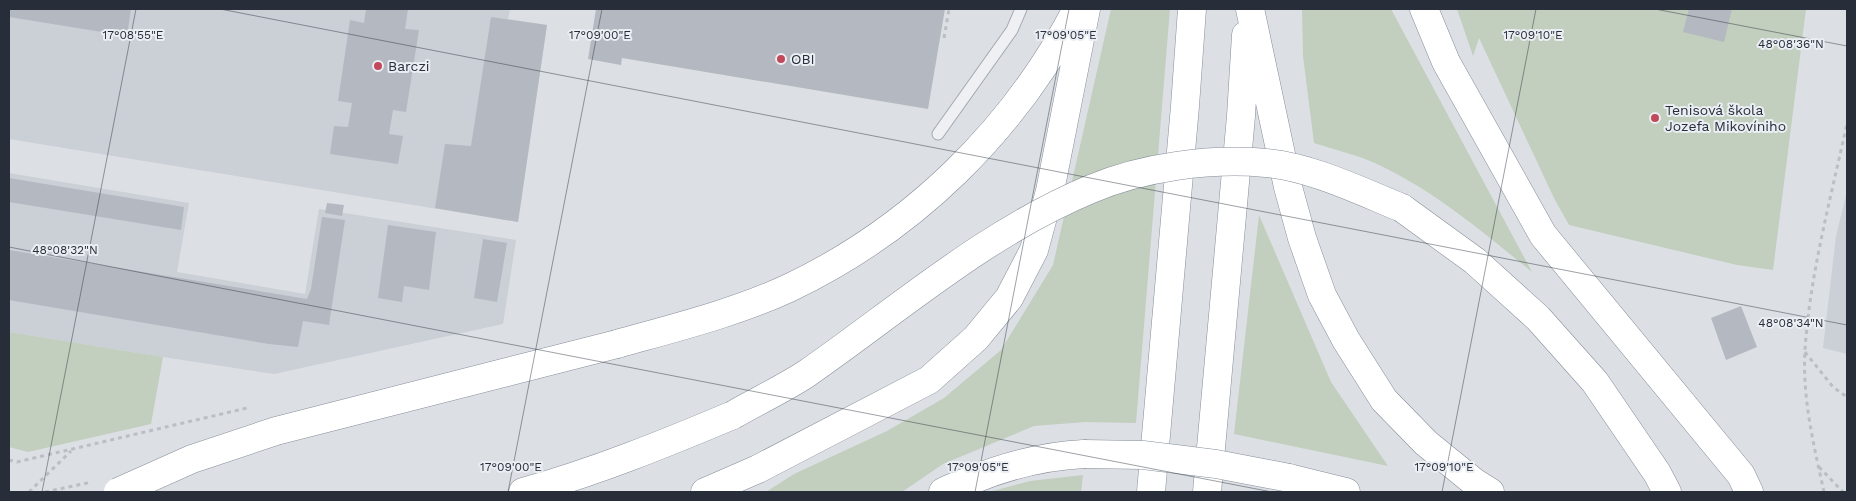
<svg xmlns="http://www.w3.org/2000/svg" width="1856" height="501" viewBox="0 0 1856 501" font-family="'Work Sans',sans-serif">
<rect width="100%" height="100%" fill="#dce0e5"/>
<path fill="#cbcfd6" d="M 9,9 L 510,9 L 508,19 L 547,25 L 518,222 L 9,139 Z
M 9,173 L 189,203 L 177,272 L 305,294 L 319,209 L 516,240 L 503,324 L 274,374 L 163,357 L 9,332 Z
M 1847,191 L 1847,354 L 1823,348 L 1836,236 Z"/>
<path fill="#c2cebe" d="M 1111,9 L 1170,9 L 1136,423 L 1085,422 L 1034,426 L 943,464 L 902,492 L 766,492 L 794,474 L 887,431 L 944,398 L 1001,350 L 1053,265 Z
M 1302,9 L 1391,9 L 1532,272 C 1484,233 1436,192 1379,165 C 1359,155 1335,150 1314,143 L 1303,56 Z
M 1457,9 L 1806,9 L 1773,270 L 1737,265 L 1569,225 L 1554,198 L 1479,38 L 1473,56 Z
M 1259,215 L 1331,382 L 1388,466 L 1234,434 Z
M 9,332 L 163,357 L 151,424 L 28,452 L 9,447 Z
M 1083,475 L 1081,492 L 989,492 L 1030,481 Z"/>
<path fill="#b4b9c1" d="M 9,9 L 131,9 L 127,36 L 9,17 Z
M 366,9 L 408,9 L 405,29 L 419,30 L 406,112 L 393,110 L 389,134 L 403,136 L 398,164 L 330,154 L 334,126 L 348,127 L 352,103 L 338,101 L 350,20 L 364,23 Z
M 596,9 L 945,9 L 928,109 L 622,58 L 621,65 L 588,59 Z
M 1689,9 L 1732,9 L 1724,42 L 1683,32 Z
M 491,17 L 547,25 L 518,222 L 435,208 L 445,144 L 471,146 Z
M 9,178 L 184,207 L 181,230 L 9,202 Z
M 327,203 L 344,205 L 342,216 L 325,213 Z
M 322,217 L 345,220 L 329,325 L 303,321 L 298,347 L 269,344 L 9,300 L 9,250 L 307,299 L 311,289 Z
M 388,225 L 436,232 L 429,290 L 404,286 L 402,302 L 378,298 Z
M 483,239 L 507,243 L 497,302 L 474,298 Z
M 1741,306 L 1757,347 L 1726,360 L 1711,318 Z"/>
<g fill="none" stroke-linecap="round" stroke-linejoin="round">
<defs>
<path id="lane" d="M 938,134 L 1012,30 L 1021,9"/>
<path id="highway" d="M 1250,9 L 1288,187 L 1302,238 L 1322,295 L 1346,340 L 1384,400 L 1426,443 L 1474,482 L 1490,492
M 1424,9 L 1446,62 L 1543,235 L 1741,475 L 1749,492
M 1402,208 L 1475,261 L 1538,318 L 1595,382 L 1657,473 L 1667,492
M 617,344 C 674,328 735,313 789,288 C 913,229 1014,130 1077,9
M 1289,478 L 1346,492
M 523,492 C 595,472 664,444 733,415
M 705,492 L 758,469 L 929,380 L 976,338 L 1009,298 L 1034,250 L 1050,191 L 1086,9
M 943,492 C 952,487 962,484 972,480 C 1008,465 1045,456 1084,454
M 1151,492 L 1185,106 L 1192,9
M 1207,492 L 1241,116 L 1246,35"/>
</defs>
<use href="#lane" stroke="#a2a7ae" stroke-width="13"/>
<use href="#highway" stroke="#858d9a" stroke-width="29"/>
<path stroke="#bbbec4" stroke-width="3" stroke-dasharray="4 4" stroke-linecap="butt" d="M 944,38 L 949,9
M 1805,352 L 1833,387 L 1847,397
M 9,460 L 17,462 L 247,408
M 1819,467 L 1843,492
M 29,492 L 71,451
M 45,492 L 92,482
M 1824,492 C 1814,446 1802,398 1805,350 C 1810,273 1831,198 1847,123"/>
<use href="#lane" stroke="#eff0f4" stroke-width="11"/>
<use href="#highway" stroke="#fff" stroke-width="28"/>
<defs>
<path id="highway-bridge" d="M 733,415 C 757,401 783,389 806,374 C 898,310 987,232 1091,189 C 1143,167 1210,158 1266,163 C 1311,167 1360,191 1402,208
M 1084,454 L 1143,455 L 1216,464 L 1289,478
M 118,492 L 192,459 L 276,431 L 617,344"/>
</defs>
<use href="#highway-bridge" stroke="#858d9a" stroke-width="29" stroke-linecap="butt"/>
<use href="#highway-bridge" stroke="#fff" stroke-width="28"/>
</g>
<path fill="none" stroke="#272e3a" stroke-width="1" stroke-opacity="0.45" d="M 220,9 L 1847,325M 1655,9 L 1847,46M 9,247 L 1272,492M 42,492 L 136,9M 508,492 L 602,9M 975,492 L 1069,9M 1442,492 L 1536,9"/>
<g fill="#c24959" stroke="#ebeef3" stroke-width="2">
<circle cx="781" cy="59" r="5"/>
<circle cx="378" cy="66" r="5"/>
<circle cx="1655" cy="118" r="5"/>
</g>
<g text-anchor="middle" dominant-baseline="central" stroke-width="4" stroke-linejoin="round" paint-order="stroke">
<g font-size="14" fill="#272e3a" stroke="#ebeef3" text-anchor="start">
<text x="791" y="59">OBI</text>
<text x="388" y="66">Barczi</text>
<text x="1665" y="110">Tenisová škola<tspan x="1665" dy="16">Jozefa Mikovíniho</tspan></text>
</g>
</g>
<g font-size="12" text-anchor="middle" fill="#272e3a" stroke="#ebeef3" stroke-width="4" stroke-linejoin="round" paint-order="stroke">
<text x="133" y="39">17°08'55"E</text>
<text x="600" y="39">17°09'00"E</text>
<text x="1066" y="39">17°09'05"E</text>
<text x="1533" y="39">17°09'10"E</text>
<text x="1791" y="48">48°08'36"N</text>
<text x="65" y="254">48°08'32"N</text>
<text x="1791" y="327">48°08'34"N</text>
<text x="511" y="471">17°09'00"E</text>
<text x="978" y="471">17°09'05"E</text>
<text x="1444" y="471">17°09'10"E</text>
</g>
<rect width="1856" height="501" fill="none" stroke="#272e3a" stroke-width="20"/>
</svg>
